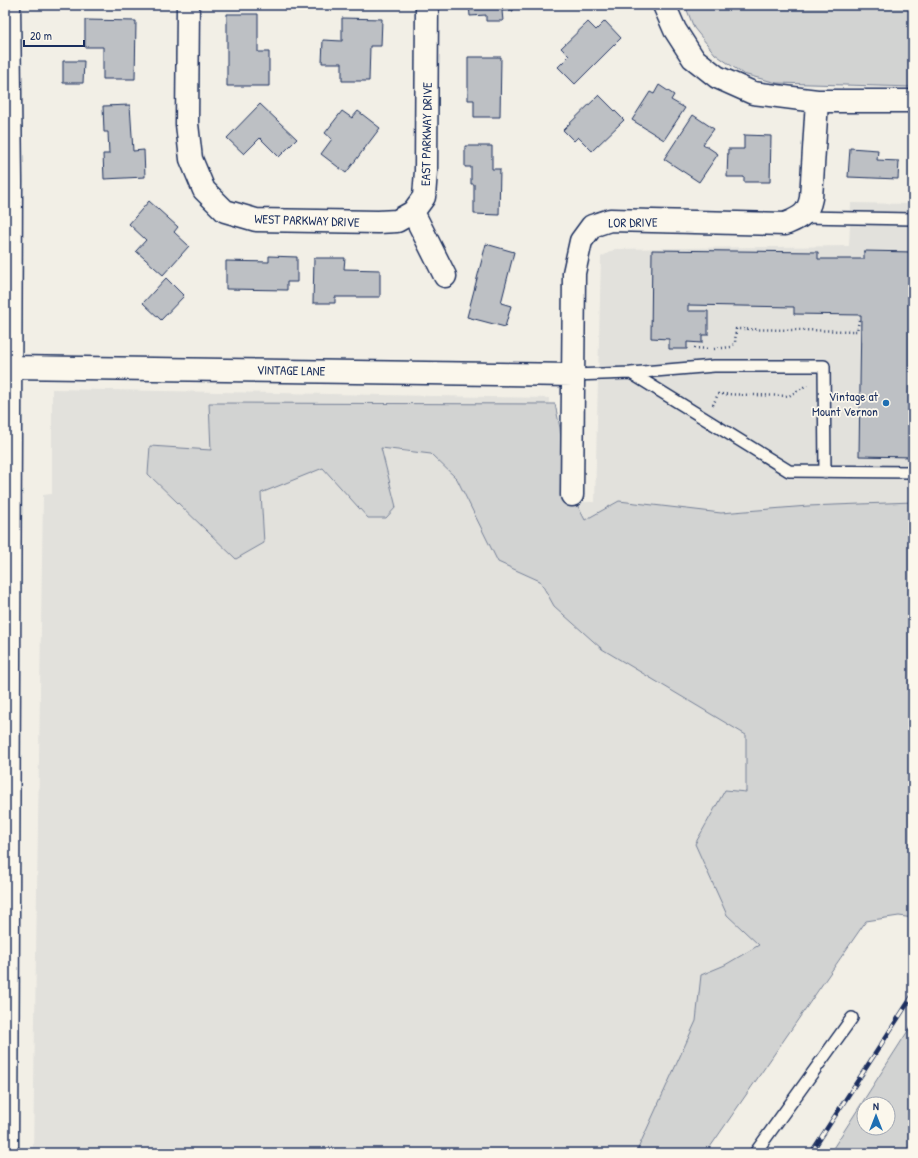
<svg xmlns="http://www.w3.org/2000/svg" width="918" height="1158" viewBox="0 0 918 1158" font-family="'Patrick Hand',sans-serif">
<rect width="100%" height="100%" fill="#f2efe6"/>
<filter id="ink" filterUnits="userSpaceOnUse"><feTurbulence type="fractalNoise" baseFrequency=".025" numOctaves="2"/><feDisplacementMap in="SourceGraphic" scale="8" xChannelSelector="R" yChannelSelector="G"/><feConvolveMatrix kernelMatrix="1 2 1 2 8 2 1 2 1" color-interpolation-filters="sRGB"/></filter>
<g filter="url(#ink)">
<path fill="#e2e1dc" d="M 851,203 L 913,204 L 913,793 L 689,1153 L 33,1153 L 43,495 L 52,494 L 52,389 L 549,398 L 549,501 L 595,502 L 601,257 L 615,249 L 849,246 Z"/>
<path fill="#d2d3d2" stroke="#768198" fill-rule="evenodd" d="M 685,5 L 913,5 L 913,87 L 777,83 L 743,74 L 715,54 L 694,28 Z
M 209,403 L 555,404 L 560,428 L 564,479 L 585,520 L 619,501 L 721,513 L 808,506 L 913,502 L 913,918 L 899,916 L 866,921 L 706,1153 L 636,1153 L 696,1021 L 701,975 L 725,965 L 759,945 L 727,915 L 695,844 L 725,790 L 746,792 L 746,735 L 602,649 L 554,606 L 540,581 L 498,562 L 457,479 L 431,454 L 381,448 L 396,507 L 386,518 L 368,518 L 323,468 L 261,493 L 264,543 L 236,559 L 148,474 L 150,446 L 211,450 Z
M 913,1023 L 913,1153 L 830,1153 ZM 864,1104 L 888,1104 L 888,1128 L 864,1128 Z"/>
<path fill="#bdc0c4" stroke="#1b2f5e" d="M 469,5 L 513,5 L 513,11 L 502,11 L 503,21 L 486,21 L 486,15 L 470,16 Z
M 227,14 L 258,14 L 258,52 L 269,52 L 269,86 L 227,86 Z
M 342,18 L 382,19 L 381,46 L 370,46 L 369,81 L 342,81 L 342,63 L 322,63 L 323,40 L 342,41 Z
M 85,20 L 136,21 L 135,79 L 103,79 L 103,47 L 85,47 Z
M 605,21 L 621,38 L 575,84 L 558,67 L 569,56 L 561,48 L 588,22 L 596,30 Z
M 468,57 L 501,57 L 500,117 L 474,117 L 474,100 L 468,100 Z
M 63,61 L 84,61 L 83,83 L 63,83 Z
M 659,85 L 674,95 L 671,100 L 685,108 L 664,140 L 632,120 L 650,92 L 654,94 Z
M 599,95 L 624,120 L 592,151 L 578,137 L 574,141 L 563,130 Z
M 260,104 L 297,139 L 279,157 L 260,138 L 244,154 L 227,138 Z
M 130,105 L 133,151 L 144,150 L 145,177 L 104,179 L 103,154 L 109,154 L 108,132 L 104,132 L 103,106 Z
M 342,111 L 352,118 L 358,111 L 380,128 L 346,173 L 321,154 L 332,139 L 325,133 Z
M 693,115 L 714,129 L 703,144 L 718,154 L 699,182 L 664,159 Z
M 744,135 L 771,136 L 770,182 L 744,182 L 744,177 L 727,177 L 728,149 L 744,149 Z
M 910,144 L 913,144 L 913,191 L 910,191 Z
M 465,146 L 492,146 L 492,169 L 500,169 L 499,215 L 474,214 L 474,184 L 471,184 L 471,167 L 465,167 Z
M 850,148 L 878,150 L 877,160 L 899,161 L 898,179 L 848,177 Z
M 149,201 L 178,227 L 174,232 L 189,246 L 163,275 L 136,251 L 146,240 L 129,224 Z
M 486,244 L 514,252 L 501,303 L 511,306 L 505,327 L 467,317 Z
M 652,250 L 818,252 L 818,259 L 864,259 L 864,251 L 913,252 L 913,457 L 859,456 L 861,315 L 794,314 L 794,307 L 688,305 L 688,311 L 708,311 L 708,335 L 702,335 L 702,343 L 687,342 L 687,349 L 669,349 L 669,339 L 651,338 Z
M 269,256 L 297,257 L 297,282 L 287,282 L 287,290 L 226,289 L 226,261 L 269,262 Z
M 314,258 L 345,258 L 344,269 L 380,270 L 380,297 L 335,297 L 335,303 L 313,303 Z
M 166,278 L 184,296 L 161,320 L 143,303 Z"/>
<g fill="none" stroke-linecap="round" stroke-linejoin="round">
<defs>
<path id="service" d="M 802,217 L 913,219
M 631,373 L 714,366 L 824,366 L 825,472
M 573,375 L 631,373 L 789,471 L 913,472
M 755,1153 L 852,1018"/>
<path id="minor" d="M 188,5 L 187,124 L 191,159 L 204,190 L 225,211 L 256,220 L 378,222 L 397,221 L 413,212
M 427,5 L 426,171 L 424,197 L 413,212 L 445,276
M 664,5 L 675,30 L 693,58 L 717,77 L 753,93 L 817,101 L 913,101
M 10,367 L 573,375
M 572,495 L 574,273 L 581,241 L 592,226 L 610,220 L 785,224 C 799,218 808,215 811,198 L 817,101
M 7,1153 L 11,182 L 9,5"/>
</defs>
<use href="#service" stroke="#1b2f5e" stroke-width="14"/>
<use href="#minor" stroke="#1b2f5e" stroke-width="25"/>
<path stroke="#1b2f5e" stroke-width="2.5" stroke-dasharray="1 3" stroke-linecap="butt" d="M 694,348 L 709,349
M 714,349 L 731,347 L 735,343 L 736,329 L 857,331 L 859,320
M 713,405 L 718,394 L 789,396 L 807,385"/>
<use href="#service" stroke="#fbf7ec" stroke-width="11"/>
<use href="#minor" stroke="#fbf7ec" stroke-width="22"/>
<defs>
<path id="rail" d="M 811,1153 L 913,995"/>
</defs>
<use href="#rail" stroke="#1b2f5e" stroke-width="4.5"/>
<use href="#rail" stroke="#fbf7ec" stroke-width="3" stroke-dasharray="9" stroke-linecap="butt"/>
</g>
</g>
<circle fill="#1f6fb2" stroke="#fbf7ec" stroke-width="1.5" cx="886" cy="403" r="4"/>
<g text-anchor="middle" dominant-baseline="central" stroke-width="3.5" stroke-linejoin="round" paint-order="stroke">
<g font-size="13" fill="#1b2f5e" stroke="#fbf7ec">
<text transform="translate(426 134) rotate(-89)">EAST PARKWAY DRIVE</text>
<text transform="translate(307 220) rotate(2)">WEST PARKWAY DRIVE</text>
<text transform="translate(633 222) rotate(-1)">LOR DRIVE</text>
<text transform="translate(291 370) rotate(1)">VINTAGE LANE</text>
</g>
<g font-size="13" fill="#1b2f5e" stroke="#fbf7ec" text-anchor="end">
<text x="878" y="396">Vintage at<tspan x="878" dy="15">Mount Vernon</tspan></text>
</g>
</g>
<rect width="918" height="1158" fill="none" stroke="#fbf7ec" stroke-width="20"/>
<rect x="10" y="10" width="898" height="1138" fill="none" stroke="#1b2f5e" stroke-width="1.5" filter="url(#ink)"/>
<g transform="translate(876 1116)"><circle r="19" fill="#fbf7ec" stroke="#a1a7b3"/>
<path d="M0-3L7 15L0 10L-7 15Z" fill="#1f6fb2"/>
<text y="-6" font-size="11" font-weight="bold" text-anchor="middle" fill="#1b2f5e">N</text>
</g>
<path d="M24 40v6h60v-6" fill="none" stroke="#1b2f5e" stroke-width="2"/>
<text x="30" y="40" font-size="12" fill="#1b2f5e" stroke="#fbf7ec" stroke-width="3" paint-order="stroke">20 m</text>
</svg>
